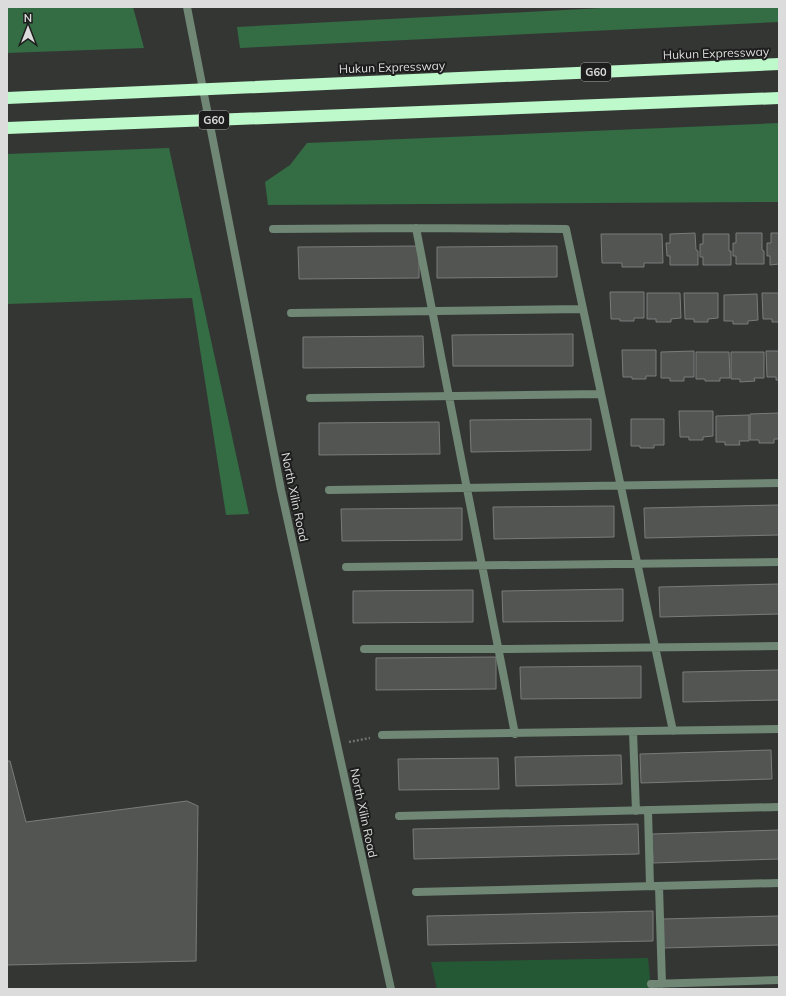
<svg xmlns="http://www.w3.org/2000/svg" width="786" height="996" viewBox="0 0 786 996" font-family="Mulish,sans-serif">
<rect width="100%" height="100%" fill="#343634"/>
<path fill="#245834" d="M 648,958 L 651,989 L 437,989 L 431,962 Z"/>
<path fill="#346c44" d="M 7,7 L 133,7 L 144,48 L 7,53 Z
M 621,7 L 779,7 L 779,22 L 240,48 L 237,27 Z
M 779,123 L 779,202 L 268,205 L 265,182 L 290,165 L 307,143 Z
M 169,148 L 249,514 L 226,515 L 192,298 L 7,304 L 7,154 Z"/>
<path fill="#535553" stroke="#797c7a" d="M 695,233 L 696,250 L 698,251 L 698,265 L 670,265 L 670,256 L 667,256 L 666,243 L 670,243 L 670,234 Z
M 736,233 L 762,233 L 762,250 L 764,251 L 764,264 L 736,264 L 736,256 L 733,256 L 733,243 L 736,243 Z
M 771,233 L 779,233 L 779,264 L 770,265 L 770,256 L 767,256 L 767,243 L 771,243 Z
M 601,234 L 662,234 L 663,263 L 644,263 L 644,267 L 622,267 L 622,263 L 602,263 Z
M 703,234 L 729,234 L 729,251 L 731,251 L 731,265 L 703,265 L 703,257 L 700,257 L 700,244 L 703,244 Z
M 419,246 L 419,278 L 299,279 L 298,247 Z
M 557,246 L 557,277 L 437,278 L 437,247 Z
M 610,292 L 644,292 L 644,318 L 634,318 L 634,321 L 620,321 L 620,319 L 611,319 Z
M 647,293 L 680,293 L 681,318 L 671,319 L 671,322 L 656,322 L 656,319 L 647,319 Z
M 684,293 L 718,293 L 718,318 L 708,319 L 708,322 L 694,322 L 694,319 L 685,319 Z
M 762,293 L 779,293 L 779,322 L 772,322 L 772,319 L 763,319 Z
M 757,294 L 758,320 L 748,321 L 748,324 L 733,324 L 733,321 L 724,321 L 724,295 Z
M 573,334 L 573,366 L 453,366 L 452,335 Z
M 423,336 L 424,367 L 303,368 L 303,337 Z
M 622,350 L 656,350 L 656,376 L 646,376 L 646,379 L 632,379 L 632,377 L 623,377 Z
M 694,351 L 694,377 L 684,377 L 684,381 L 670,381 L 670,378 L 661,378 L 661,352 Z
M 766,351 L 779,351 L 779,380 L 776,380 L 776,377 L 767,377 Z
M 696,352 L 729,352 L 730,378 L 720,378 L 720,381 L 705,381 L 705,379 L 696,379 Z
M 731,352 L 764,352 L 764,378 L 754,378 L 755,381 L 740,382 L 740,379 L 731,379 Z
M 679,411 L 713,411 L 713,436 L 703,437 L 703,440 L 689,440 L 689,437 L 680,437 Z
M 779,413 L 779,439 L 774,439 L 774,443 L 759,443 L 759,440 L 750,440 L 750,414 Z
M 749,415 L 749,441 L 739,441 L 740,445 L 725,445 L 725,442 L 716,442 L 716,416 Z
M 591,419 L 591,450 L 471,452 L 470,420 Z
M 631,419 L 664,419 L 664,445 L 654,445 L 654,448 L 640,448 L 640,446 L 631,446 Z
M 439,422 L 440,454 L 319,455 L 319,423 Z
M 779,505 L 779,535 L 645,538 L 644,508 Z
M 614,506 L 614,537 L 494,539 L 493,507 Z
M 462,508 L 462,540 L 342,541 L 341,509 Z
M 779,584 L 779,614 L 660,617 L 659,587 Z
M 623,589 L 623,621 L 503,622 L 502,591 Z
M 473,590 L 473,622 L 353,623 L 353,591 Z
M 496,657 L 496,689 L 376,690 L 376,658 Z
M 641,666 L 641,698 L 521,699 L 520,667 Z
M 779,670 L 779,700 L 683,702 L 683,672 Z
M 771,750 L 772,779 L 641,783 L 640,754 Z
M 621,755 L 622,784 L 516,786 L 515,757 Z
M 498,758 L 499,789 L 399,790 L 398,759 Z
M 7,761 L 10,761 L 26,822 L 187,801 L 198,806 L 196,961 L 7,965 Z
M 638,824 L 639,854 L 414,859 L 413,829 Z
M 779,830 L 779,859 L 653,863 L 652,834 Z
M 653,911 L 653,941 L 428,945 L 427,916 Z
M 779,916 L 779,945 L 663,948 L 662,919 Z"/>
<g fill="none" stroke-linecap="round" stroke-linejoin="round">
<path stroke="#707270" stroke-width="2.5" stroke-dasharray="2 2" stroke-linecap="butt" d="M 349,742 L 370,738"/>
<path stroke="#6f8774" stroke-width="8" d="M 416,228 L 515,734
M 273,229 L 416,228 L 566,229 L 673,731
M 291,313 L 583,309
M 310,398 L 601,394
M 329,490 L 779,483
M 346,567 L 779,562
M 364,649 L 499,649 L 779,646
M 633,732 L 636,811
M 382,735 L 779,729
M 648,810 L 650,886
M 399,816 L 779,807
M 659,886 L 662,984
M 416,892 L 779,883
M 651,984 L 779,980"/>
<path stroke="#6f8774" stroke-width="8" d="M 187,7 L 281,490 L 391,989"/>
<path stroke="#bdf9ca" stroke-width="12" d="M 7,98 L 779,64
M 7,128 L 779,98"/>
</g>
<g text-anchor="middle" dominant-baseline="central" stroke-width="4" stroke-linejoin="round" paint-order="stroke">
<g fill="#1c1d1c" stroke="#a2a3a2" stroke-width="1">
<rect x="581" y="63" width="30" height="18" rx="3"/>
<rect x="199" y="111" width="30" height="18" rx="3"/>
</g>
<g font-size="11" font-weight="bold" fill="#dbdcdb">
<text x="596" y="72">G60</text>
<text x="214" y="120">G60</text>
</g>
<g font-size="12" fill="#dbdcdb" stroke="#1c1d1c">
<text transform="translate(716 53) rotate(-2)">Hukun Expressway</text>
<text transform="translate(392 67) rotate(-2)">Hukun Expressway</text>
<text transform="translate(295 497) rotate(78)">North Xilin Road</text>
<text transform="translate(364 813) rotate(78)">North Xilin Road</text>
</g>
</g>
<rect width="786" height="996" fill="none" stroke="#dbdcdb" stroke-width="16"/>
<g transform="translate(28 28)" stroke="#1c1d1c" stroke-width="3" paint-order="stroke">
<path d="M0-3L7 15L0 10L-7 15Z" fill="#dbdcdb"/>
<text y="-6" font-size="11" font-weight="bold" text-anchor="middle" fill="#dbdcdb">N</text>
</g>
</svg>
